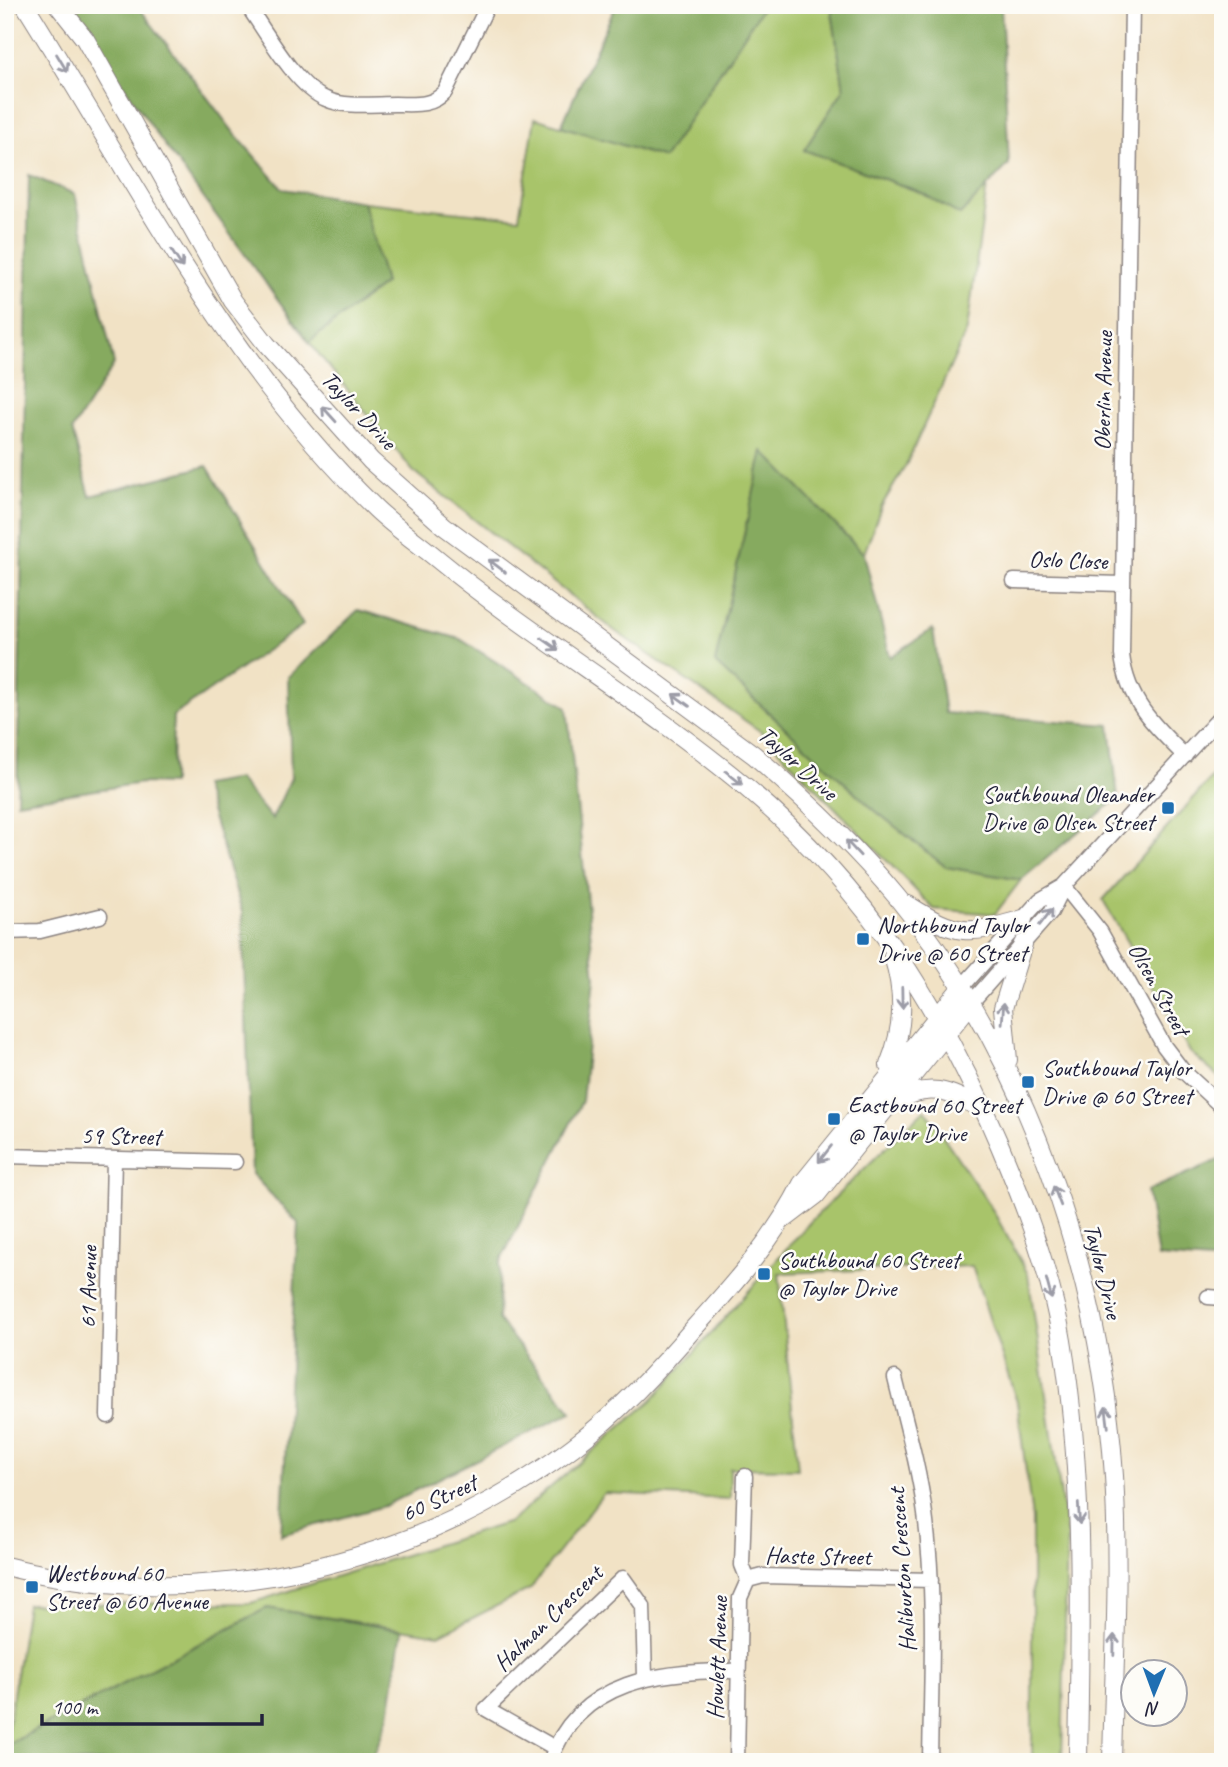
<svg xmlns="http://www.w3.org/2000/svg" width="1228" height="1767" viewBox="0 0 1228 1767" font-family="Caveat,sans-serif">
<rect width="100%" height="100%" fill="#fdfcf7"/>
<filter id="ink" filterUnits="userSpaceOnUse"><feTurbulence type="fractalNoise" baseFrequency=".0143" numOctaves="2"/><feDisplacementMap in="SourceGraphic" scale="14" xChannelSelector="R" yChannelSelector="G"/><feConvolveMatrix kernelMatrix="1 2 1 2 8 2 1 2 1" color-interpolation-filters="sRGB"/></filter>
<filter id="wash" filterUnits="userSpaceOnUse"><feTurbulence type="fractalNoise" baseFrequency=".00686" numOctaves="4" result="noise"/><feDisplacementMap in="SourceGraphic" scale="28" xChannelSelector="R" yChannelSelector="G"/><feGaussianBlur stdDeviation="1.57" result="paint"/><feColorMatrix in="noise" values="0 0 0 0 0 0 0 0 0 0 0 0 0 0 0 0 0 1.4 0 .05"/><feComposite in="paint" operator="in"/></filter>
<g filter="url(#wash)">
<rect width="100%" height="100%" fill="#f1e2c5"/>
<path fill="#a8c46b" stroke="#657353" stroke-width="2" d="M 764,5 L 831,5 L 844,89 L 804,150 L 920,192 L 960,215 L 987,186 L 967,330 L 906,465 L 881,507 L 864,554 L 763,452 L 715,663 L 872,808 L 946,867 L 1021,880 L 995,914 L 934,909 L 760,731 L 615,631 L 413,471 L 309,342 L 385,283 L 363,202 L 519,218 L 535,118 L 664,158 Z
M 1223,765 L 1223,1081 L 1190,1052 L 1103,900 Z
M 925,1109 L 992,1209 L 1028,1274 L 1067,1536 L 1062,1762 L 1032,1762 L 1032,1518 L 1017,1402 L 972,1266 L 779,1273 L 798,1469 L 730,1468 L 730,1499 L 604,1493 L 530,1589 L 439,1635 L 267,1608 L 5,1746 L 27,1604 L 251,1603 L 510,1522 L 652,1400 L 811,1221 Z"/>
<path fill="#86aa5f" stroke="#54664d" stroke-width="2" d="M 69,5 L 137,5 L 235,134 L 283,189 L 363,202 L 385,283 L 309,342 L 158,136 Z
M 616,5 L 764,5 L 664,158 L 561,126 Z
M 831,5 L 1001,5 L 1009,164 L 960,215 L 920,192 L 804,150 L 844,89 Z
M 29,175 L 75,194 L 114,364 L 72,430 L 90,496 L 207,466 L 303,625 L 173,716 L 172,784 L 142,783 L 17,802 Z
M 763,451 L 864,554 L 890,657 L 933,629 L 945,713 L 1110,725 L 1118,798 L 1021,880 L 946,867 L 872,808 L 715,663 Z
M 358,610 L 460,639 L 567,707 L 595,978 L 582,1101 L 500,1262 L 498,1320 L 572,1412 L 384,1506 L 281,1535 L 298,1223 L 252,1174 L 242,911 L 203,785 L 238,779 L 272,819 L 291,778 L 288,677 Z
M 1223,1158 L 1223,1262 L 1158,1257 L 1147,1191 Z
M 267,1608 L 402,1630 L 389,1715 L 371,1762 L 5,1762 L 5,1746 Z"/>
</g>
<g filter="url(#ink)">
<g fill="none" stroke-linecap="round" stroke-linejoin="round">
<defs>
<path id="minor" d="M 247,5 C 266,32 296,87 326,99 C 345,108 374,104 395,104 C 414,104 431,107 445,92 L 488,5
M 1132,5 L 1122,655 C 1127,700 1154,726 1185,756
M 1014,581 L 1122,584
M 1064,886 L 1100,931 L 1164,1046 L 1183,1071 L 1223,1108
M 5,932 L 40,931 L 100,916
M 961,988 L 1040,900 L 1064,886 L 1223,714
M 971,1003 L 1051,912 L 1064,886
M 5,1156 L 235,1162
M 1208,1297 L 1223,1298
M 895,1378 C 906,1423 919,1468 925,1514 C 936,1597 931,1679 930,1762
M 108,1416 L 114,1159
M 745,1476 L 742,1565 L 748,1580
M 748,1580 L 763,1576 L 931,1580
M 555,1748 L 486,1709 L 623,1578 L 643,1606 L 645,1677
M 550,1762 C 577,1679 664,1670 738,1671
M 737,1762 L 740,1598 L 748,1580"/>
<path id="major" d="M 25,5 C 135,180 226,364 376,509 C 394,526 415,541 435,557 C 535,639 648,705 747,788 C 868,891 938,1002 1000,1146 C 1026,1208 1051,1274 1062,1341 C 1085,1481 1080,1621 1078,1762
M 58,5 L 85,39 L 233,301 L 267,345 L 371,461 L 444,526 L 754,755 C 805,799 854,845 897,897 C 1027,1055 1101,1273 1114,1476 C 1120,1571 1114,1667 1112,1762
M 908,905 C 958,937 968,935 1023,919
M 1008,1060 L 1003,1008 L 1023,944
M 889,1065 C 904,1028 905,994 893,956
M 893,1103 C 930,1080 950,1092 984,1110
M 787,1217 L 816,1195 L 971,1003
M 5,1566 C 201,1615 413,1568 573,1447 C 618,1413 657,1371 694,1328 C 734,1284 775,1238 802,1184 L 961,988"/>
</defs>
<use href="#minor" stroke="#8a8280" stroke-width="17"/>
<use href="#major" stroke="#8a8280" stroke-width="20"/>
<use href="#minor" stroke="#fff" stroke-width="14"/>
<use href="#major" stroke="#fff" stroke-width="18"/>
</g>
<defs><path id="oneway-shaft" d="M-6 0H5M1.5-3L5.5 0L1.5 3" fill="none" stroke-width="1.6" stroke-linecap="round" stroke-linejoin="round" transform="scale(1.75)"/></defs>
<g stroke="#9c9ca7">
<use href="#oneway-shaft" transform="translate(62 63) rotate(59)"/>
<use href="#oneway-shaft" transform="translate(177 259) rotate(57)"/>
<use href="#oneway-shaft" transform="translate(329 414) rotate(-132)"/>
<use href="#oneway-shaft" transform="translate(497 566) rotate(-143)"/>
<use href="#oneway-shaft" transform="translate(550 644) rotate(35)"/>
<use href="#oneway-shaft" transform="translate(681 700) rotate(-144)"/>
<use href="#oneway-shaft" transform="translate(734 778) rotate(39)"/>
<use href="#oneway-shaft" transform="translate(853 848) rotate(-133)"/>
<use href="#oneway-shaft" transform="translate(1046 917) rotate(-52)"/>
<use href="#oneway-shaft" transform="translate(902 998) rotate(89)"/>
<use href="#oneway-shaft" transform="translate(1003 1013) rotate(-85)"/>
<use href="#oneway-shaft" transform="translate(825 1154) rotate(128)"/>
<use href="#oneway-shaft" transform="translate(1057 1196) rotate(-111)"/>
<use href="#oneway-shaft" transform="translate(1049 1289) rotate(75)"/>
<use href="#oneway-shaft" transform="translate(1107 1417) rotate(-97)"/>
<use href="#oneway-shaft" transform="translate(1079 1514) rotate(86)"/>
<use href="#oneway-shaft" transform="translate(1114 1645) rotate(-89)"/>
</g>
</g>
<g fill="#1f6fb2" stroke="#fdfcf7" stroke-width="2.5">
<rect x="1161" y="801" width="14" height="14" rx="3.5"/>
<rect x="856" y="932" width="14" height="14" rx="3.5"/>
<rect x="1021" y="1075" width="14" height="14" rx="3.5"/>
<rect x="827" y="1112" width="14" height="14" rx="3.5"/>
<rect x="757" y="1267" width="14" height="14" rx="3.5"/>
<rect x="25" y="1580" width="14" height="14" rx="3.5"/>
</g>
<g text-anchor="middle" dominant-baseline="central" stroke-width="5" stroke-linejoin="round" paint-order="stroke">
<g font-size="24" fill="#22223b" stroke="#fdfcf7">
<text transform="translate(1103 391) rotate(-89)">Oberlin Avenue</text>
<text transform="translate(359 410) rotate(47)">Taylor Drive</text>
<text transform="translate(1068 560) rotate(2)">Oslo Close</text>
<text transform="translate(798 763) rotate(42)">Taylor Drive</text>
<text transform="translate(1159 989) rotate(61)">Olsen Street</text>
<text transform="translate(121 1136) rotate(1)">59 Street</text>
<text transform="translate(1103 1271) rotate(76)">Taylor Drive</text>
<text transform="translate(88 1287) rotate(-89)">61 Avenue</text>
<text transform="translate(439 1498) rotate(-25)">60 Street</text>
<text transform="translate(818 1556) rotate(1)">Haste Street</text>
<text transform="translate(902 1570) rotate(-94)">Haliburton Crescent</text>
<text transform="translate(548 1618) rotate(-44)">Halman Crescent</text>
<text transform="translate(717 1658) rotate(-88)">Howlett Avenue</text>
</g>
<g font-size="24" fill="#22223b" stroke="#fdfcf7" text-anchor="start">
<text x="1154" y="794" text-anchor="end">Southbound Oleander<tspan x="1154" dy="28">Drive @ Olsen Street</tspan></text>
<text x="877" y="925">Northbound Taylor<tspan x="877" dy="28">Drive @ 60 Street</tspan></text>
<text x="1042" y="1068">Southbound Taylor<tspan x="1042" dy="28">Drive @ 60 Street</tspan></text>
<text x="848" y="1105">Eastbound 60 Street<tspan x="848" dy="28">@ Taylor Drive</tspan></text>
<text x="778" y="1260">Southbound 60 Street<tspan x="778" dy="28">@ Taylor Drive</tspan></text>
<text x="46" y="1573">Westbound 60<tspan x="46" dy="28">Street @ 60 Avenue</tspan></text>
</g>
</g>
<rect width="1228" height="1767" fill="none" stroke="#fdfcf7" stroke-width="28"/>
<g transform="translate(1154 1693) rotate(181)"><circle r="33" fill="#fdfcf7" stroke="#a5a5ac" stroke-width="2"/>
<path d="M0-5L12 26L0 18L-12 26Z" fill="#1f6fb2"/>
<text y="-10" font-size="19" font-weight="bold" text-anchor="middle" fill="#22223b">N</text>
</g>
<path d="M42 1714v10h220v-10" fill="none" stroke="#22223b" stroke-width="3.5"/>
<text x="52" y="1714" font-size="21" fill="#22223b" stroke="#fdfcf7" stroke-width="5" paint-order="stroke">100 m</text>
</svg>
